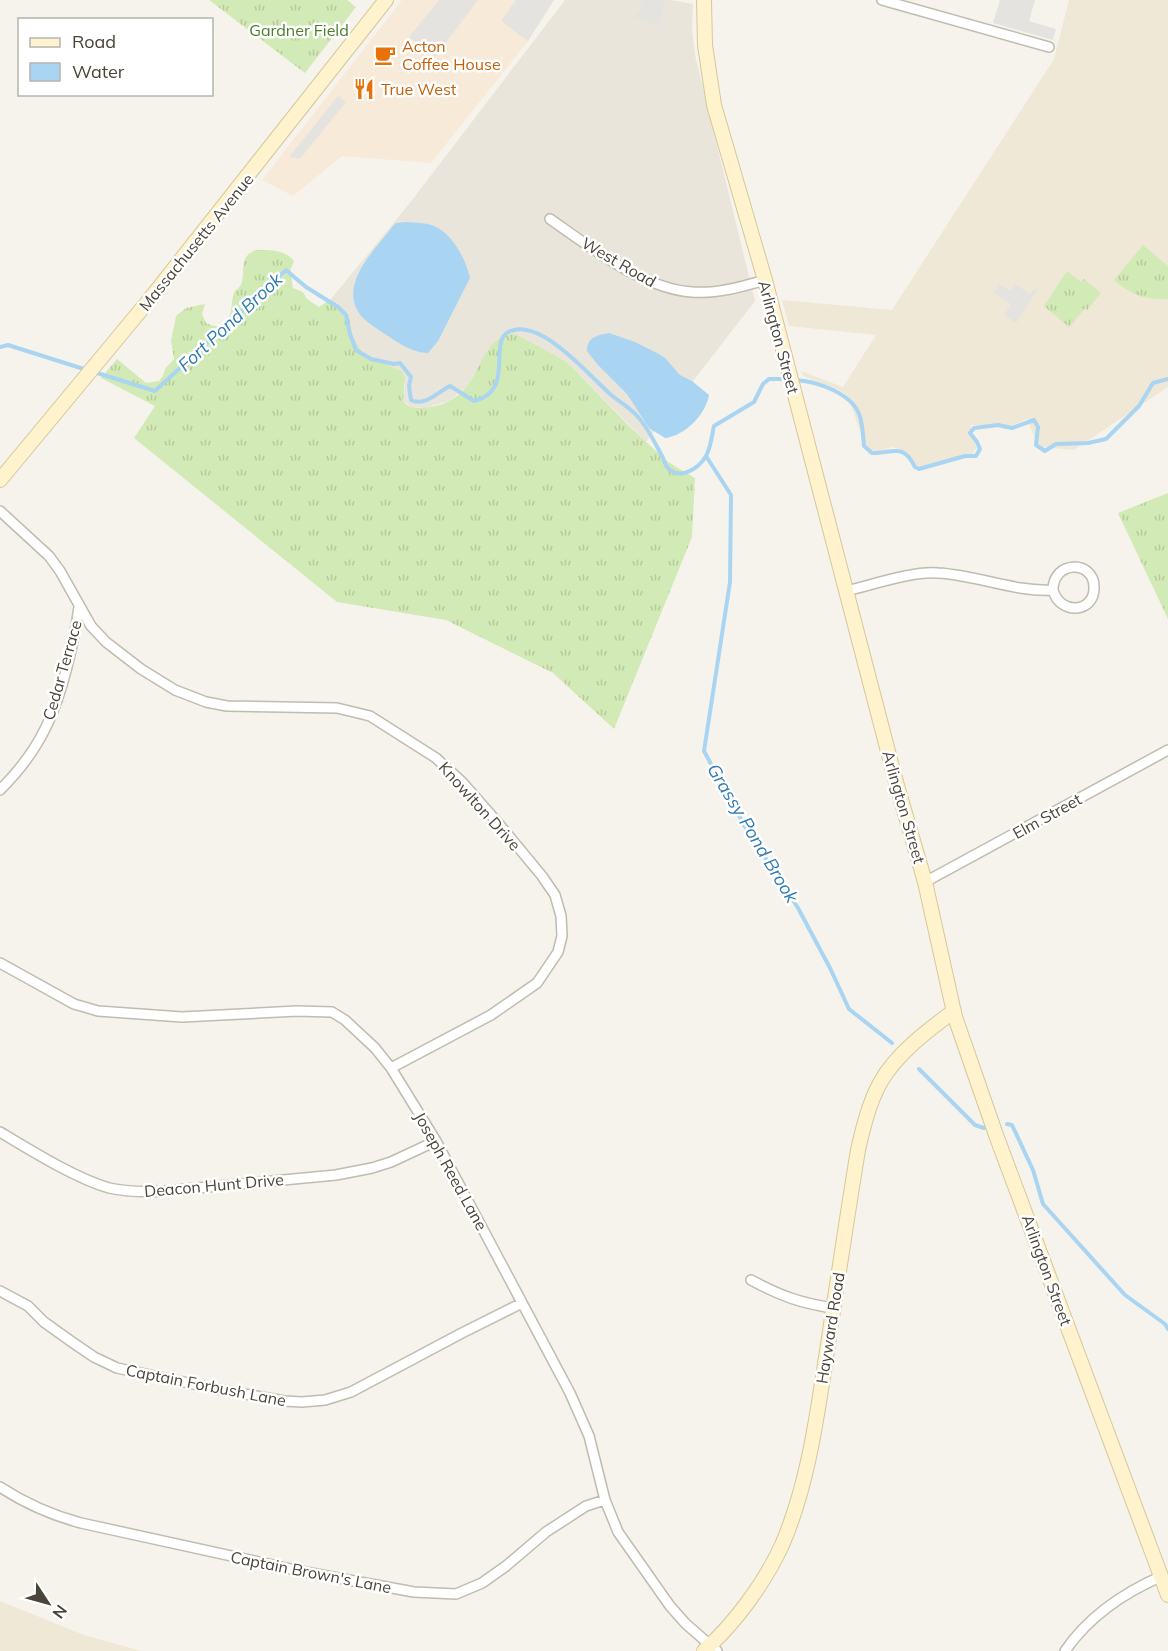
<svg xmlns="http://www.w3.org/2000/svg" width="1168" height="1651" viewBox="0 0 1168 1651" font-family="Mulish,sans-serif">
<defs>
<pattern id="grass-tufts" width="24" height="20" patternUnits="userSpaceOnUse" patternTransform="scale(1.5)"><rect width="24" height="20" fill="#d2eab5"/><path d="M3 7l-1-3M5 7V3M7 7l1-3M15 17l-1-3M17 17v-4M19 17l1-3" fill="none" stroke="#b6ca9c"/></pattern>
</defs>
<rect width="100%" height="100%" fill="#f6f3ec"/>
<path fill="#eae5da" d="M 565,0 L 671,0 L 693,4 L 692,28 L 695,55 L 755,301 L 646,442 L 567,362 L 518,335 L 497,339 L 466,387 L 449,401 L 424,408 L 411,407 L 403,401 L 405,384 L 401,371 L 363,353 L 352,336 L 349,315 L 331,299 L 409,204 Z"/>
<path fill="#f7ead8" d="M 402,0 L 554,0 L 528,41 L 431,163 L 342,156 L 293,196 L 262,180 Z"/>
<path fill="#efe8d6" d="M 1069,0 L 1168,0 L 1168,387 L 1074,450 L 1041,447 L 1037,443 L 1027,419 L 1013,425 L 970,425 L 977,448 L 972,454 L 926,469 L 917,466 L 905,451 L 892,447 L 870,454 L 867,452 L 848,396 L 837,389 L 803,376 L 801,371 L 843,387 L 876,335 L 789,326 L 782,300 L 892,310 L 1054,59 Z
M 0,1601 L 84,1635 L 141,1651 L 0,1651 Z"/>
<path fill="url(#grass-tufts)" d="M 209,0 L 347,0 L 356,7 L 305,73 Z
M 1143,245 L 1168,266 L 1168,299 C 1145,300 1131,295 1114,280 Z
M 256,250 C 270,250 284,249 294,261 L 290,271 L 293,288 L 303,292 L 307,299 L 319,307 L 331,299 L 349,315 L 352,336 L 363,353 L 401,371 L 405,376 L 403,401 L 407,405 C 414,409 422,408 430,407 C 444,405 456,399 466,387 C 481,370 489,328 518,335 L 567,362 L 630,427 L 668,462 L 695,478 L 692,537 L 614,729 L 553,673 L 446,620 L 337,602 L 134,438 L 155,406 L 101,378 L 117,359 L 146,383 L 159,381 L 163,376 L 165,369 L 174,359 L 171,341 L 176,316 L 186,308 L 205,304 L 202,314 L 206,323 C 236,337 229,305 234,293 C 236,289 241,287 242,282 C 245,269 239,256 256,250 Z
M 1067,271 L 1081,282 L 1084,279 L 1101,293 L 1087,310 L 1085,308 L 1069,327 L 1044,306 Z
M 1168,493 L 1168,619 L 1118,513 Z"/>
<path fill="#e5e3e0" d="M 439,0 L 478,0 L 435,57 L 409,37 Z
M 516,0 L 554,0 L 528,41 L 501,21 Z
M 633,0 L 665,0 L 659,26 L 635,17 L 636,13 L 640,13 L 642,3 Z
M 1000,0 L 1035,0 L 1029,21 L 1056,29 L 1053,40 L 993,23 Z
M 338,96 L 346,102 L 300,159 L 289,157 Z
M 999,284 L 1010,291 L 1015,284 L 1030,294 L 1034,289 L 1037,291 L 1016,323 L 1004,315 L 1011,304 L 994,293 Z"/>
<path fill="#a9d4f2" d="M 405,222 C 416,223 428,222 438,228 C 454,237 466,260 470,278 L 438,341 L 428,353 C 412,353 395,341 382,332 C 376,328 368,323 363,318 C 335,287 374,251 393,226 L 396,223 Z
M 609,333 L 635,342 L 657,353 L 665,358 L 680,375 L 692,381 L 709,395 C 706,414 685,436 665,438 L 649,428 L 627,394 L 597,364 L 587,351 C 587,337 598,335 609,333 Z"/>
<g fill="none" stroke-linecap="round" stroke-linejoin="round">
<path stroke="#a9d4f2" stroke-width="4" d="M 0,347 L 8,345 L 87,370
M 94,372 L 155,391 L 286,270 L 306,287 L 338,307 L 346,315 L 350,334 L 356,350 L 371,359 L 394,364 L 400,363 L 411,377 L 409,386 L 411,400 C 424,407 438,392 450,386 L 474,401 C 519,390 483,336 514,330 C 545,323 589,375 610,394 C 619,402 631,408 638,417 C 648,428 655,443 662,456 C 664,460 665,465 668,468 C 680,481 699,468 706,456 C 711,447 712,435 714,426 L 754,402 L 763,384 L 769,379 L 787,379
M 795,380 C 816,381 851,393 859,414 C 863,424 863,436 864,446 L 872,453 C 895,453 903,443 915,467 L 919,469 L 965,456 L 976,456 L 980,449 L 977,442 L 970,433 L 974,428 L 998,425 L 1012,428 L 1034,420 L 1038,427 L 1036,445 L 1045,451 L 1056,444 L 1088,443 L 1106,439 L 1139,406 L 1153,383 L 1168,379
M 706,456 L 731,495 L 730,582 L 704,751 L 744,825 L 798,908 L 830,968 L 849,1009 L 892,1043
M 919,1069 L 975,1125 L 984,1128
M 1007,1124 L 1012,1125 L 1033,1170 L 1043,1204 L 1125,1295 L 1165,1324 L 1168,1329"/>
<defs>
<path id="street" d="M 882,0 L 1049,47
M 550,219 C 589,246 643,289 692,292 C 717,294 741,287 765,280
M 0,511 L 49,556 L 60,571 L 91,626 L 106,642 L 141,669 L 175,690 L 206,702 L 227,706 L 337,708 L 370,716 L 436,758 L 462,782 L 499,824 L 542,876 L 555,895 L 561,916 L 562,936 L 558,952 L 537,983 L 491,1015 L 391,1068
M 846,591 C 872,585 912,571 938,573 C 977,575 1013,592 1053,590 C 1060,616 1095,613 1094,587 C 1094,560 1053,560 1053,590
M 0,790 C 18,772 35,750 46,727 C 62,695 74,643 79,607
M 925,882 L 1168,750
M 0,963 L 74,1004 L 98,1011 L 182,1017 L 297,1011 L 332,1012 L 345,1020 L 375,1048 L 391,1068 L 436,1141 L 570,1393 L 589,1436 L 605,1500 L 618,1532 L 670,1606 L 686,1624 L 717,1651
M 0,1132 C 30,1150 75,1178 109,1188 C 127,1192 147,1192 165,1191 L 336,1175 L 372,1168 L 391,1162 L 436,1141
M 751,1280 C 781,1296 800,1303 833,1308
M 0,1291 L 28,1306 L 44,1322 L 72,1342 L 94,1357 L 117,1368 L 217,1389 L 284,1401 L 302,1402 L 325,1400 L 351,1392 L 462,1333 L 522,1303
M 0,1487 C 26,1504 51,1515 81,1523 L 300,1571 L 414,1592 L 456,1594 L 482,1583 L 506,1566 L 546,1532 L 586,1506 L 605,1500
M 1065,1651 C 1089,1616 1123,1593 1162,1576"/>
<path id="secondary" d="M 704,0 L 705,45 L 714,105 L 765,280 L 896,782 L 925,882 L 955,1017 L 996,1135 L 1168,1595
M 0,480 L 150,299 L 386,0
M 704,1651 C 735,1623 764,1584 782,1545 C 808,1485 817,1416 827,1351 C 837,1284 847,1217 858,1150 C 863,1128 869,1103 880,1083 C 896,1054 928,1030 954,1011"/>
</defs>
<use href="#street" stroke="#c2bbae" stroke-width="12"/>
<use href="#secondary" stroke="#d6c79b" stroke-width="16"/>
<use href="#street" stroke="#fff" stroke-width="9"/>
<use href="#secondary" stroke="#fff3cd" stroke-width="14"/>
</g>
<defs>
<symbol id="cafe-bare" viewBox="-9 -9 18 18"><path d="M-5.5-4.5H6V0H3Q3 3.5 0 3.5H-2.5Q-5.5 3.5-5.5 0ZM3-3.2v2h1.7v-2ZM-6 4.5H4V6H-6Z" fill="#e8710a" stroke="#fff" stroke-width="2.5" paint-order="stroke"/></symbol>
<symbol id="restaurant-bare" viewBox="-9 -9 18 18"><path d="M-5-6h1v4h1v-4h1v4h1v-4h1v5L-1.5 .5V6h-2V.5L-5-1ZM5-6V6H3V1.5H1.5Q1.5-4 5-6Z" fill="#e8710a" stroke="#fff" stroke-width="2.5" paint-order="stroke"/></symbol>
</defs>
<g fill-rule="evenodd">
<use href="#cafe-bare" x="370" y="40" width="30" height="30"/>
<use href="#restaurant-bare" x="349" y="74" width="30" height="30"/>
</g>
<g text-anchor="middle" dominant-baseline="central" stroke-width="5" stroke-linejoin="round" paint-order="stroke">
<g font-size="16" fill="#4a7f2a" stroke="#fff">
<text x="299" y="30">Gardner Field</text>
</g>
<g font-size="16" fill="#c56008" stroke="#fff" text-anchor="start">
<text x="402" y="46">Acton<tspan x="402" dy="18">Coffee House</tspan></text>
<text x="381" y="89">True West</text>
</g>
<g font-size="16" fill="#4b4439" stroke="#fff">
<text transform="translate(196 242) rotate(-51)">Massachusetts Avenue</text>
<text transform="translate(619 262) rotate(30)">West Road</text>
<text transform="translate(779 337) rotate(75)">Arlington Street</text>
<text transform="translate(62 670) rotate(-74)">Cedar Terrace</text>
<text transform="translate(480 806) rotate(48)">Knowlton Drive</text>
<text transform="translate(904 807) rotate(74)">Arlington Street</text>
<text transform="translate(1047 816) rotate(-29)">Elm Street</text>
<text transform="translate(451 1171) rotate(61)">Joseph Reed Lane</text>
<text transform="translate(214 1185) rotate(-5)">Deacon Hunt Drive</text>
<text transform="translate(1047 1270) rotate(70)">Arlington Street</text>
<text transform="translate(830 1328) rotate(-81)">Hayward Road</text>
<text transform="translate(206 1385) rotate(11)">Captain Forbush Lane</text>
<text transform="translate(311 1572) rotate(11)">Captain Brown's Lane</text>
</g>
<g font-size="18" font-style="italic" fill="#2e7ab2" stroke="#fff">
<text transform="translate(230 322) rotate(-43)">Fort Pond Brook</text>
<text transform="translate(753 833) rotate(59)">Grassy Pond Brook</text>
</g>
</g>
<rect x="18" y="18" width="195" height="78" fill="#ffffff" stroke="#b7b4b0" stroke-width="1.5"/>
<rect x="30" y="38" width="30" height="9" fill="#fff3cd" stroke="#b7b4b0" stroke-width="1.5"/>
<text x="72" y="48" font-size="18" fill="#4b4439">Road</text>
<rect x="30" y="63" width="30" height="18" fill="#a9d4f2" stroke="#b7b4b0" stroke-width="1.5"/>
<text x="72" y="78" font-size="18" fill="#4b4439">Water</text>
<g transform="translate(48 1603) rotate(126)" stroke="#ffffff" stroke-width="4.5" paint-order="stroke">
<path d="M0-4.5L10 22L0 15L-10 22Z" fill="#4b4439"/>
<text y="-9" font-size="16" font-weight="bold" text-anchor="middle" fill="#4b4439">N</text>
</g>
</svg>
